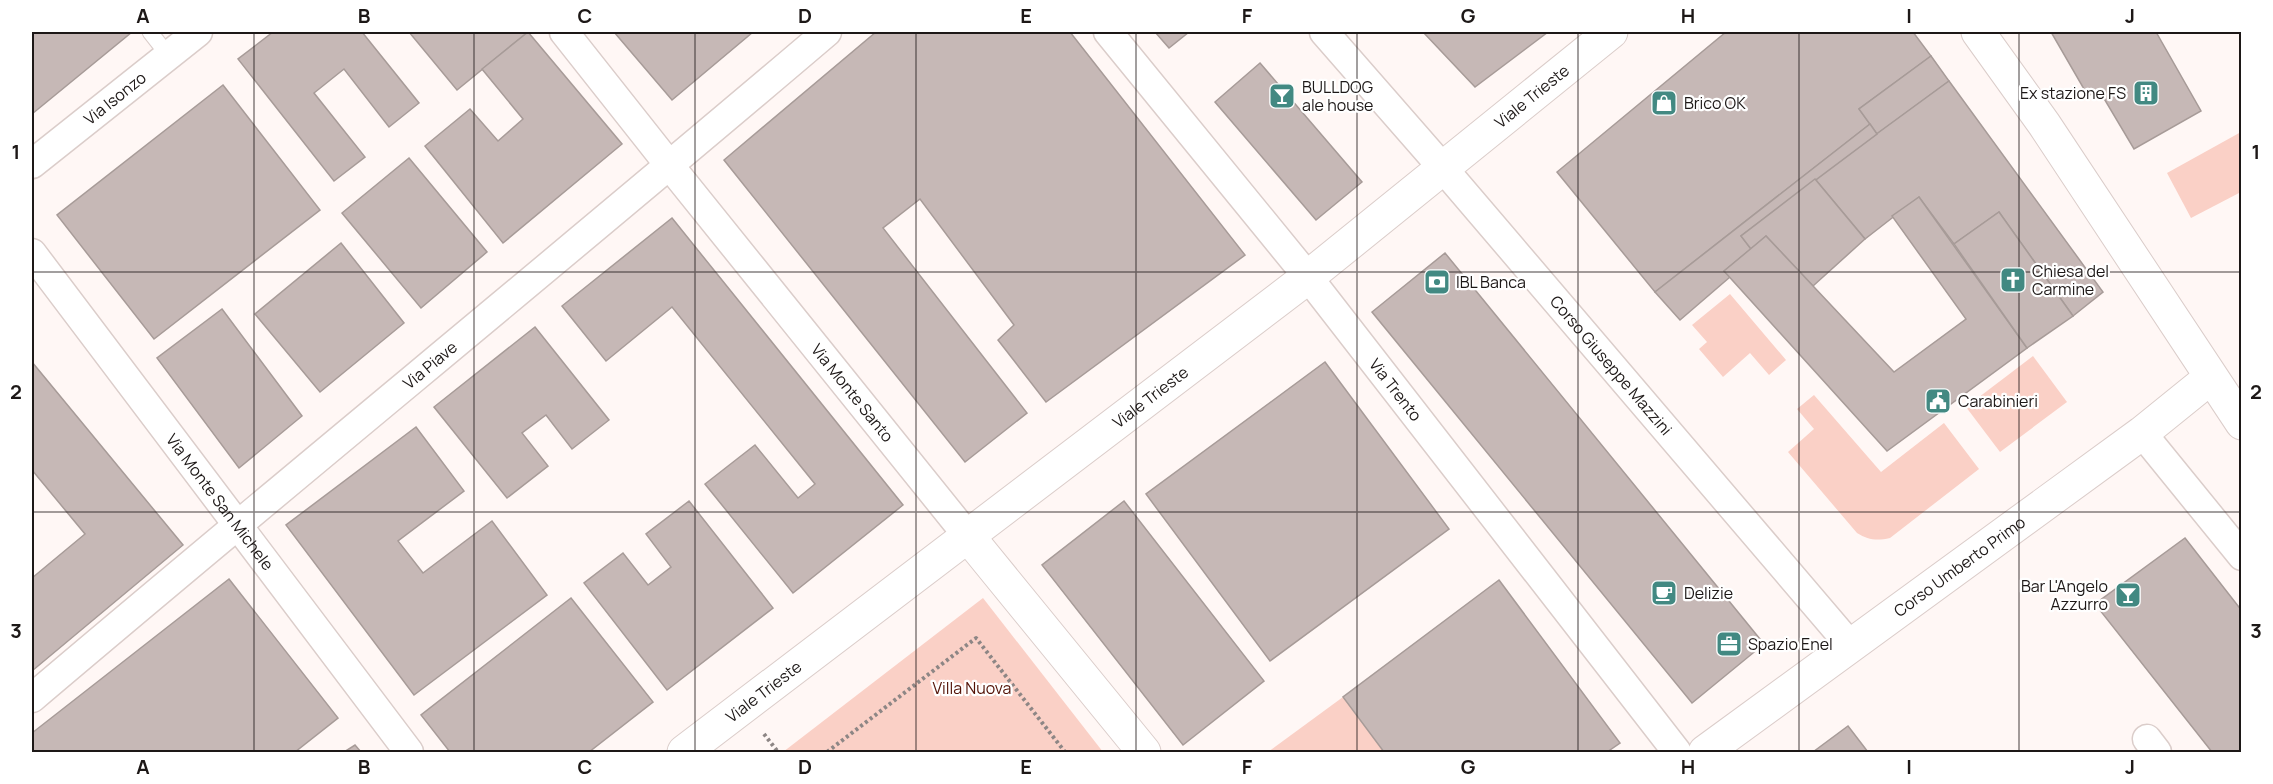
<svg xmlns="http://www.w3.org/2000/svg" width="2273" height="784" font-family="Manrope,sans-serif">
  <style>
    .green { fill: #fad0c6 }
    .building { fill: #c6b8b6; stroke: #a79b98; stroke-width: 1.5 }
    .lines { fill: none; stroke-linecap: round; stroke-linejoin: round }
    .lane-casing { stroke: #dbcdca; stroke-width: 17 }
    .street-casing { stroke: #dbcdca; stroke-width: 31 }
    .secondary-casing { stroke: #dbcdca; stroke-width: 35 }
    .path { stroke: #8d8685; stroke-width: 4; stroke-dasharray: 3 3; stroke-linecap: butt }
    .lane { stroke: #fff; stroke-width: 15 }
    .street { stroke: #fff; stroke-width: 28 }
    .secondary { stroke: #fff; stroke-width: 33 }
    .grid { fill: none; stroke: #1d1817; stroke-width: 1.5; stroke-opacity: 0.55 }
    .labels { text-anchor: middle; dominant-baseline: central; stroke-width: 4.5; stroke-linejoin: round; paint-order: stroke }
    .poi-label { font-size: 16px; fill: #1d1817; stroke: #fff; text-anchor: start }
    .street-label { font-size: 16px; fill: #1d1817; stroke: #fff }
    .park-label { font-size: 16px; fill: #531206; stroke: #fff }
    .neatline { fill: none; stroke: #1d1817; stroke-width: 2 }
    .grid-label { font-size: 20px; text-anchor: middle; font-weight: bold; fill: #1d1817 }
  </style>
  <rect width="100%" height="100%" fill="#fff7f5"/>
  <g class="green">
    <polygon points="2241,132 2241,192 2191,218 2167,173"/>
    <polygon points="1730,294 1786,360 1769,375 1750,353 1723,377 1699,349 1707,342 1692,325"/>
    <polygon points="2033,356 2067,402 2000,452 1966,407"/>
    <path d="M1814,395l67,77 63,-49 35,46 -89,69c-13,3 -22,2 -33,-5l-69,-81 26,-23 -17,-20z"/>
    <polygon points="983,598 1103,752 783,752"/>
    <polygon points="1343,697 1384,752 1268,752"/>
  </g>
  <g class="building">
    <polygon points="32,32 132,32 32,114"/>
    <polygon points="273,32 362,32 419,103 389,127 344,69 314,93 365,157 334,181 238,59"/>
    <polygon points="409,32 528,32 457,90"/>
    <polygon points="528,32 622,144 503,243 425,146 470,109 498,141 523,119 482,69"/>
    <polygon points="614,32 753,32 672,100"/>
    <polygon points="876,32 1070,32 1245,255 1046,402 998,340 1014,325 920,199 883,228 1027,413 965,462 724,160"/>
    <polygon points="1155,32 1189,32 1169,48"/>
    <polygon points="1423,32 1548,32 1475,87"/>
    <polygon points="1726,32 1913,32 1931,56 1859,109 1870,124 1655,292 1557,172"/>
    <polygon points="2051,32 2156,32 2201,111 2134,149 2099,90 2088,96"/>
    <polygon points="1931,56 1949,81 1877,134 1859,109"/>
    <polygon points="1260,63 1362,182 1316,220 1215,102"/>
    <polygon points="1949,81 2103,292 2073,316 1999,212 1954,244 1919,197 1865,239 1815,179"/>
    <polygon points="223,85 320,210 154,339 57,215"/>
    <polygon points="1870,124 1877,134 1741,236 1751,249 1724,271 1730,277 1680,320 1655,292"/>
    <polygon points="409,158 487,252 421,308 342,213"/>
    <polygon points="1815,179 1865,239 1813,286 1766,236 1751,249 1741,236"/>
    <polygon points="1919,197 2027,348 1887,451 1724,271 1766,236 1894,372 1966,319 1892,216"/>
    <polygon points="1999,212 2073,316 2027,348 1954,244"/>
    <polygon points="672,218 903,505 793,593 705,484 755,445 798,498 815,484 672,307 606,361 562,306"/>
    <polygon points="341,243 404,323 320,392 255,314"/>
    <polygon points="1445,253 1764,644 1692,703 1372,312"/>
    <polygon points="222,309 302,416 239,468 157,358"/>
    <polygon points="535,327 609,420 572,449 546,415 522,433 548,466 507,498 434,407"/>
    <polygon points="32,362 183,545 32,671 32,578 85,534 32,470"/>
    <polygon points="1325,362 1449,529 1270,661 1146,494"/>
    <polygon points="416,427 464,491 398,541 423,573 492,521 547,595 414,695 286,525"/>
    <polygon points="689,501 773,608 667,690 584,583 623,553 648,585 671,567 646,534"/>
    <polygon points="1124,501 1264,681 1183,745 1042,565"/>
    <polygon points="2185,538 2242,611 2242,752 2212,752 2095,604"/>
    <polygon points="229,579 338,718 295,752 32,752 32,733"/>
    <polygon points="1499,580 1620,743 1607,752 1384,752 1343,697"/>
    <polygon points="571,598 653,702 589,752 450,752 421,715"/>
    <polygon points="1848,726 1868,752 1813,752"/>
    <polygon points="355,745 361,752 344,752"/>
  </g>
  <g class="lines">
    <g class="lane-casing">
      <polyline id="lane" points="150,32 168,55"/>
    </g>
    <g class="street-casing">
      <g id="street">
        <path id="s1" d="M564,32l106,134 297,369"/>
        <path id="s2" d="M1108,32l200,245 369,475"/>
        <path id="s3" d="M1324,32l118,135 408,478"/>
        <path id="s4" d="M32,164l166,-132"/>
        <path id="s5" d="M32,253l377,499"/>
        <polyline points="2142,433 2242,556"/>
        <path id="s6" d="M32,698c264,-224 532,-442 795,-666"/>
        <polyline points="2147,739 2157,752"/>
      </g>
    </g>
    <g class="secondary-casing">
      <g id="secondary">
        <polyline points="1978,32 2044,124 2242,423"/>
        <polyline points="967,535 1144,752"/>
        <path id="s7" d="M684,752l624,-475 303,-245"/>
        <path id="s8" d="M1705,752l437,-319 68,-55"/>
      </g>
    </g>
    <g class="path">
      <polyline points="764,734 778,752"/>
      <polyline points="827,752 976,638 1065,752"/>
    </g>
    <use href="#lane" class="lane"/>
    <use href="#street" class="street"/>
    <use href="#secondary" class="secondary"/>
  </g>
  <path class="grid" d="M254,32v720M474,32v720M695,32v720M916,32v720M1136,32v720M1357,32v720M1578,32v720M1799,32v720M2019,32v720M32,272h2210M32,512h2210"/>
  <defs>
    <g id="building-square" transform="scale(1.35)"><rect x="-9" y="-9" width="18" height="18" rx="4" fill="#428982" stroke="#fff"/><path d="M-4-6H4V6H1V3H-1V6H-4ZM-2.5-4.3h1.7v1.8h-1.7ZM.8-4.3h1.7v1.8H.8ZM-2.5-1h1.7V.8h-1.7ZM.8-1h1.7V.8H.8Z" fill="#fff"/></g>
    <g id="bar-square" transform="scale(1.35)"><rect x="-9" y="-9" width="18" height="18" rx="4" fill="#428982" stroke="#fff"/><path d="M-6-5H6L.8 .8V4.5H3.5V6h-7V4.5H-.8V.8Z" fill="#fff"/></g>
    <g id="shop-square" transform="scale(1.35)"><rect x="-9" y="-9" width="18" height="18" rx="4" fill="#428982" stroke="#fff"/><path d="M-5-2.5h2.3a2.7 3.5 0 0 1 5.4 0H5L5.5 6h-11ZM-1.5-2.5h3a1.5 2.3 0 0 0-3 0Z" fill="#fff"/></g>
    <g id="church-square" transform="scale(1.35)"><rect x="-9" y="-9" width="18" height="18" rx="4" fill="#428982" stroke="#fff"/><path d="M-1.2-6h2.4v3.5h3.3v2.4h-3.3V6h-2.4V-.1h-3.3v-2.4h3.3Z" fill="#fff"/></g>
    <g id="bank-square" transform="scale(1.35)"><rect x="-9" y="-9" width="18" height="18" rx="4" fill="#428982" stroke="#fff"/><path d="M-6-4H6V4H-6ZM0-2.3a2.3 2.3 0 1 0 0 4.6a2.3 2.3 0 1 0 0-4.6Z" fill="#fff"/></g>
    <g id="civic-square" transform="scale(1.35)"><rect x="-9" y="-9" width="18" height="18" rx="4" fill="#428982" stroke="#fff"/><path d="M-.6-6.5H3V-4.5H.6V-3L4-1V1h2V6H-6V1h2V-1L-.6-3ZM-1.2 2.5V6h2.4V2.5Z" fill="#fff"/></g>
    <g id="cafe-square" transform="scale(1.35)"><rect x="-9" y="-9" width="18" height="18" rx="4" fill="#428982" stroke="#fff"/><path d="M-5.5-4.5H6V0H3Q3 3.5 0 3.5H-2.5Q-5.5 3.5-5.5 0ZM3-3.2v2h1.7v-2ZM-6 4.5H4V6H-6Z" fill="#fff"/></g>
    <g id="office-square" transform="scale(1.35)"><rect x="-9" y="-9" width="18" height="18" rx="4" fill="#428982" stroke="#fff"/><path d="M-6-3h4V-5.5h4V-3h4V5H-6ZM-1-4.5V-3h2v-1.5ZM-6 0V1H6V0Z" fill="#fff"/></g>
  </defs>
  <g fill-rule="evenodd">
    <use href="#building-square" x="2146" y="93"/>
    <use href="#bar-square" x="1282" y="96"/>
    <use href="#shop-square" x="1664" y="103"/>
    <use href="#church-square" x="2013" y="280"/>
    <use href="#bank-square" x="1437" y="282"/>
    <use href="#civic-square" x="1938" y="401"/>
    <use href="#cafe-square" x="1664" y="593"/>
    <use href="#bar-square" x="2128" y="595"/>
    <use href="#office-square" x="1729" y="644"/>
  </g>
  <g class="labels">
    <g class="poi-label">
      <text x="1302" y="87">BULLDOG<tspan x="1302" dy="18">ale house</tspan></text>
      <text x="2126" y="93" text-anchor="end">Ex stazione FS</text>
      <text x="1684" y="103">Brico OK</text>
      <text x="2032" y="271">Chiesa del<tspan x="2032" dy="18">Carmine</tspan></text>
      <text x="1456" y="282">IBL Banca</text>
      <text x="1958" y="401">Carabinieri</text>
      <text x="2108" y="586" text-anchor="end">Bar L'Angelo<tspan x="2108" dy="18">Azzurro</tspan></text>
      <text x="1684" y="593">Delizie</text>
      <text x="1748" y="644">Spazio Enel</text>
    </g>
    <g class="street-label">
      <text stroke="none"><textPath href="#s7" startOffset="1072">Viale Trieste</textPath></text>
      <text stroke="none"><textPath href="#s4" startOffset="106">Via Isonzo</textPath></text>
      <text stroke="none"><textPath href="#s6" startOffset="519">Via Piave</textPath></text>
      <text stroke="none"><textPath href="#s3" startOffset="440">Corso Giuseppe Mazzini</textPath></text>
      <text stroke="none"><textPath href="#s2" startOffset="459">Via Trento</textPath></text>
      <text stroke="none"><textPath href="#s1" startOffset="462">Via Monte Santo</textPath></text>
      <text stroke="none"><textPath href="#s7" startOffset="586">Viale Trieste</textPath></text>
      <text stroke="none"><textPath href="#s5" startOffset="312">Via Monte San Michele</textPath></text>
      <text stroke="none"><textPath href="#s8" startOffset="315">Corso Umberto Primo</textPath></text>
      <text stroke="none"><textPath href="#s7" startOffset="100">Viale Trieste</textPath></text>
    </g>
    <g class="park-label">
      <text x="972" y="688">Villa Nuova</text>
    </g>
  </g>
  <rect width="2273" height="784" fill="none" stroke="#ffffff" stroke-width="66"/>
  <rect x="33" y="33" width="2207" height="718" class="neatline"/>
  <g class="grid-label">
    <text x="143" y="23">A</text>
    <text x="364" y="23">B</text>
    <text x="585" y="23">C</text>
    <text x="805" y="23">D</text>
    <text x="1026" y="23">E</text>
    <text x="1247" y="23">F</text>
    <text x="1468" y="23">G</text>
    <text x="1688" y="23">H</text>
    <text x="1909" y="23">I</text>
    <text x="2130" y="23">J</text>
    <text x="16" y="159">1</text>
    <text x="2256" y="159">1</text>
    <text x="16" y="399">2</text>
    <text x="2256" y="399">2</text>
    <text x="16" y="638">3</text>
    <text x="2256" y="638">3</text>
    <text x="143" y="774">A</text>
    <text x="364" y="774">B</text>
    <text x="585" y="774">C</text>
    <text x="805" y="774">D</text>
    <text x="1026" y="774">E</text>
    <text x="1247" y="774">F</text>
    <text x="1468" y="774">G</text>
    <text x="1688" y="774">H</text>
    <text x="1909" y="774">I</text>
    <text x="2130" y="774">J</text>
  </g>
</svg>
